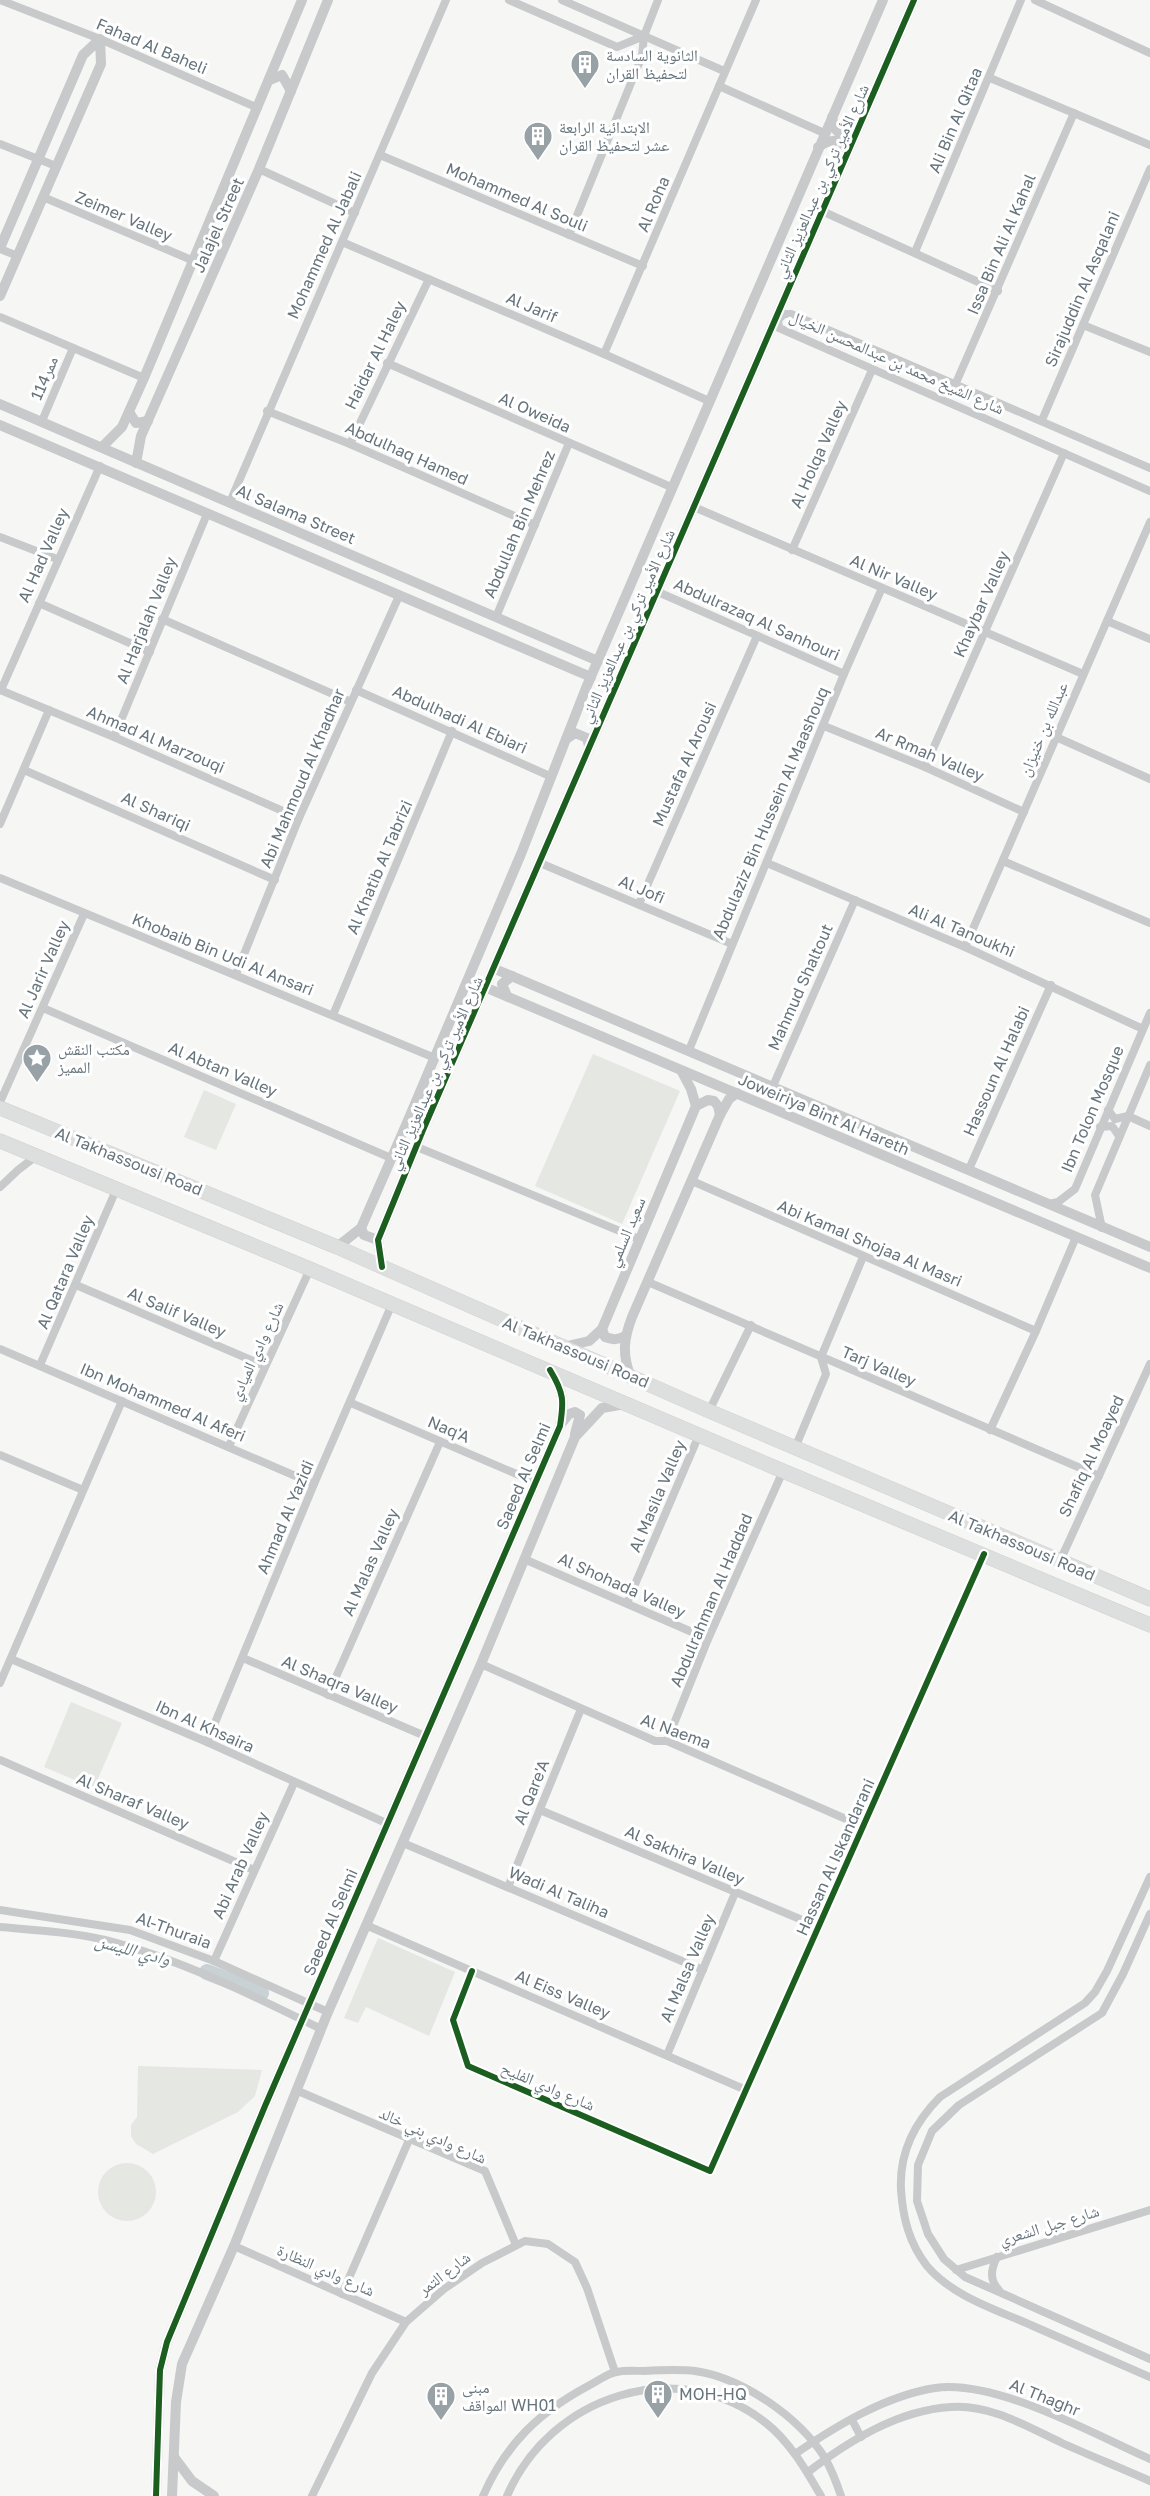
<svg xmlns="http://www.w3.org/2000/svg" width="1150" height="2496" font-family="'Golos Text','Noto Naskh Arabic',sans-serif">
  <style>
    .green { fill: #e5e7e3 }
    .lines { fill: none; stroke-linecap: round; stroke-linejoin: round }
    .river { stroke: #c8d1d3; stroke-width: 16 }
    .primary-casing { stroke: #d1d2d2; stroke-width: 15 }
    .minor { stroke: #c7c9ca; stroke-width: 8 }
    .tertiary { stroke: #c7c9ca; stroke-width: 10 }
    .primary { stroke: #dddede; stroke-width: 14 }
    .cycleway-casing { stroke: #fff; stroke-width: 10 }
    .cycleway { stroke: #1b5e20; stroke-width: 6 }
    .labels { text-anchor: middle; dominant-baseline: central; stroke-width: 6; stroke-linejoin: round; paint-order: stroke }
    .street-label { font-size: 16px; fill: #66747c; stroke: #fff }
    .poi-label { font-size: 16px; fill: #66747c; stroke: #fff; text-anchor: start }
    .water-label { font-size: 18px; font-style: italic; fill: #65797e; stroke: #fff }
  </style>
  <rect width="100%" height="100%" fill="#f6f6f5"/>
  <g class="green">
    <polygon points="593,1054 680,1091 622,1224 535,1186"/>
    <polygon points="204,1090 236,1104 216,1150 184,1137"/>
    <polygon points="71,1702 122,1723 94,1788 44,1767"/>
    <polygon points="378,1938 455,1972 429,2036 366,2007 358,2023 344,2018"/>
    <polygon points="138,2066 262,2070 255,2096 238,2112 153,2154 136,2144 131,2136 131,2125 137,2117"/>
    <circle cx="127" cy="2192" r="29"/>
  </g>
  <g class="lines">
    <polyline class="river" points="207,1972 261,1993"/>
    <g class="primary-casing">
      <g id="primary">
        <polyline points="0,1108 337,1247 709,1411 1150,1599"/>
        <polyline points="0,1141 310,1269 783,1471 1150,1625"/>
      </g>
    </g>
    <g class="minor">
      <polyline points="0,0 100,39 258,108"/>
      <polyline points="509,0 617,47 644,36"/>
      <polyline points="562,0 724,71"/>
      <polyline points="1035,0 1150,53"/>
      <polyline points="990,78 1150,145"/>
      <polyline points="719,86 824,133"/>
      <polyline points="0,144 56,166"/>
      <polyline points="380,155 643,266"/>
      <polyline points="259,169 355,213"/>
      <polyline points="43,197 194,261"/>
      <polyline points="824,212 998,291"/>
      <polyline points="569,235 642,56 644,36 658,0"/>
      <polyline points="342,242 604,354 709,401"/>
      <polyline points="0,249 18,256"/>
      <polyline points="915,252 1021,0"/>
      <polyline points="0,317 144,378"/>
      <polyline points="1083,325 1150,352"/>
      <polyline points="604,354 756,0"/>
      <polyline points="387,363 671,487"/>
      <polyline points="955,385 1074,113"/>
      <polyline points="267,411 350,444 535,525"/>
      <polyline points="1042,420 1150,169"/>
      <polyline points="42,421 73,348"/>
      <polyline points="350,444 429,279"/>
      <polyline points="1150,468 791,314 784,314 778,320 779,328 1150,491"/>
      <polyline points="230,502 446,0"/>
      <polyline points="694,507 1083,674"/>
      <polyline points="0,537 57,559"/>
      <polyline points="792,550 872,370"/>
      <polyline points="658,592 844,674"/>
      <polyline points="39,603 150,652"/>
      <polyline points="496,617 569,443"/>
      <polyline points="162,619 351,702"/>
      <polyline points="1107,621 1150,639"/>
      <polyline points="0,690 114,737 299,818"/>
      <polyline points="1,690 100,466"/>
      <polyline points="356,690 552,777"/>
      <polyline points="824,726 925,767 1024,812"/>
      <polyline points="114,737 207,514"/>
      <polyline points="1056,737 1150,779"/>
      <polyline points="925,767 1064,453"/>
      <polyline points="24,770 275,880"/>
      <polyline points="0,824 49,710"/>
      <polyline points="1003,861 1150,923"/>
      <polyline points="540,863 732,944"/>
      <polyline points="767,863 965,947 1143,1029"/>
      <polyline points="0,878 435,1058"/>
      <polyline points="639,904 757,636"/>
      <polyline points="965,947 1150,522"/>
      <polyline points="236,974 299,818 399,596"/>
      <polyline points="43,1008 391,1158"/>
      <polyline points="333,1015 452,731"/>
      <polyline points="689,1050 844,674 882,588"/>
      <polyline points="773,1086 855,900"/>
      <polyline points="0,1102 84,914"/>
      <polyline points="1108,1110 1115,1119 1128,1116 1150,1126"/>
      <polyline points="1100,1127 1112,1126 1119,1136"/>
      <polyline points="417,1147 639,1239"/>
      <polyline points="969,1169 1051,985"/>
      <polyline points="692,1181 1036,1331"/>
      <polyline points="0,1187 18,1170 35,1157"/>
      <polyline points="1049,1204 1058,1202 1075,1189 1150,1013"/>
      <polyline points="1102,1228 1095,1195 1150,1065"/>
      <polyline points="648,1282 1099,1476"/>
      <polyline points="76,1285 265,1366"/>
      <polyline points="0,1349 314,1484"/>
      <polyline points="40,1365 116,1190"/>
      <polyline points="351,1403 535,1482"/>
      <polyline points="709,1411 751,1325"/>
      <polyline points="990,1430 1036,1331 1076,1237"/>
      <polyline points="229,1446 310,1269"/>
      <polyline points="795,1448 826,1374 821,1357 863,1257"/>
      <polyline points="0,1455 83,1490"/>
      <polyline points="524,1559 708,1639"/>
      <polyline points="1060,1561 1150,1364"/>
      <polyline points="627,1603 699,1435"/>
      <polyline points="243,1658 425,1736"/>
      <polyline points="11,1659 207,1742 386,1823"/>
      <polyline points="481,1664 655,1741 667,1741 862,1826"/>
      <polyline points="0,1683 122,1401"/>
      <polyline points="328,1695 440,1442"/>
      <polyline points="667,1741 708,1639 783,1471"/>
      <polyline points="207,1742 314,1484 392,1304"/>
      <polyline points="0,1760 254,1870"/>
      <polyline points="540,1810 819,1927"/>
      <polyline points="403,1843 703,1970"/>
      <path d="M1150,1877l-43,94 -12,21 -10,11 -145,94c-26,26 -41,56 -39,93 2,28 8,53 26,76 26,31 71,44 106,60 39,17 78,34 117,51"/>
      <polyline points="508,1887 581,1709"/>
      <polyline points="0,1910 130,1930 214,1961 328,2012"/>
      <polyline points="1150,1914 1123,1974 1102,2013 959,2105 932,2131 918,2165 917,2201 928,2234 944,2259 965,2277 1150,2359"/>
      <polyline points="368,1926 746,2090"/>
      <path d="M0,1927c34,3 71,5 105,13 75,19 147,55 216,89"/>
      <polyline points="214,1961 294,1783"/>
      <polyline points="472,1971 453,2020 468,2066 710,2171 984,1554"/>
      <polyline points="667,2055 735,1893"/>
      <polyline points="298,2091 485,2171 516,2245"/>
      <polyline points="234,2246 406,2322"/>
      <path d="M997,2257c-6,12 -8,23 2,33"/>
      <polyline points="956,2270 1150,2210"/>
      <polyline points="342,2294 409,2140"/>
      <polyline points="852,2420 861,2437"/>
      <path d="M795,2454c41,-28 90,-58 140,-66 61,-9 158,46 215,71"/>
      <path d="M808,2472c41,-31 90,-62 143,-65 39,-3 77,20 111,36 29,13 59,25 88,38"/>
      <polyline points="312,2496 372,2373 406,2322 444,2289 482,2263 525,2241 548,2244 575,2262 587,2288 615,2372"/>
      <path d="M483,2496c23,-52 55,-83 105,-110 9,-4 19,-13 29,-14 9,-2 18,-1 27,-1 17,-1 34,-2 51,0 48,7 104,46 130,87 6,11 12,26 16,38"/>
      <path d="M507,2496c43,-100 170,-143 259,-73 24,19 40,47 55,73"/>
    </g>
    <g class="tertiary">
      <polyline points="270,80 282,75 291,91"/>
      <polyline points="832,117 834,128 843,136 850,134 858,126"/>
      <polyline points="818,147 827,142 839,140 844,145 846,157"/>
      <polyline points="0,248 83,55 100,39 101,64 0,296"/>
      <polyline points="0,404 598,661"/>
      <polyline points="129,412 136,423 148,421"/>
      <polyline points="0,425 591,677"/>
      <polyline points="102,447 122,427 144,378 302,0"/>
      <polyline points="136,463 141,436 259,169 328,0"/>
      <polyline points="566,739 575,733 587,738 589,746"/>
      <polyline points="495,969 1150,1247"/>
      <polyline points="487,988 1150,1268"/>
      <polyline points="507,996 502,984 512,976"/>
      <polyline points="696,1106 708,1100 714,1101 718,1106 720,1115"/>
      <polyline points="361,1228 364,1235 378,1240"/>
      <polyline points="337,1247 361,1228 406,1125 521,854 586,688 883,0"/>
      <polyline points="382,1267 378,1240 423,1130 914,0"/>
      <path d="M602,1329l3,8c8,3 13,3 20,-1"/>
      <polyline points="563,1347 589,1341 602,1329 696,1106 691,1089 682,1072"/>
      <path d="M630,1375c-8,-22 -6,-37 2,-58l88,-202 9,-16 8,-6"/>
      <polyline points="561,1424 569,1414 575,1412 580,1415 575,1434"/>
      <polyline points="174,2457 192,2481 214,2496"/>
      <path d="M156,2496l4,-126 7,-28 98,-236 295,-680c4,-25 4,-33 -9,-55"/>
      <polyline points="172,2496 176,2402 182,2364 234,2246 328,2012 481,1664 575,1437 602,1408 625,1404"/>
    </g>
    <use href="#primary" class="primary"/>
    <g class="cycleway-casing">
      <g id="cycleway">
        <polyline points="382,1267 378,1240 423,1130 914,0"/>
        <polyline points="472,1971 453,2020 468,2066 710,2171 984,1554"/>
        <path d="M156,2496l4,-126 7,-28 98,-236 295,-680c4,-25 4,-33 -10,-56"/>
      </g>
    </g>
    <use href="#cycleway" class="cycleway"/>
  </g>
  <defs>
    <g id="building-pin" transform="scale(1.5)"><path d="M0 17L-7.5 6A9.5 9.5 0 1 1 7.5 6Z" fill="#98a2a6" stroke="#fff"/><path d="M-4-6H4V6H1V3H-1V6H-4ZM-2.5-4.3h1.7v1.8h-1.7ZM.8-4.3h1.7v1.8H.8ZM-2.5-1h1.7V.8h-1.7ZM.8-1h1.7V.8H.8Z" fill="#fff"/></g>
    <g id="sight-pin" transform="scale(1.5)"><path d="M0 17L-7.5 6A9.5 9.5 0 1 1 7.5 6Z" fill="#98a2a6" stroke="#fff"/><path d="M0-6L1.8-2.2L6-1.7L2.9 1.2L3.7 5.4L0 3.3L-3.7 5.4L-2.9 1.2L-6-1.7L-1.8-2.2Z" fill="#fff"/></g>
  </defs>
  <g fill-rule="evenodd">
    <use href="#building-pin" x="585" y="64"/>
    <use href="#building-pin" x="538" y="136"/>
    <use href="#sight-pin" x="37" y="1058"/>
    <use href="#building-pin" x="658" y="2394"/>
    <use href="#building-pin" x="441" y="2396"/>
  </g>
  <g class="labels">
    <g class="street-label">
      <text transform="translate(152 46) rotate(23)">Fahad Al Baheli</text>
      <text transform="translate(955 120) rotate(-67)">Ali Bin Al Qitaa</text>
      <text transform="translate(821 181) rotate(-66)">شارع الأمير تركي بن عبدالعزيز الثاني</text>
      <text transform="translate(517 197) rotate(23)">Mohammed Al Souli</text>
      <text transform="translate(653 204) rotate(-67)">Al Roha</text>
      <text transform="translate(124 216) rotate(23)">Zeimer Valley</text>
      <text transform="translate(218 225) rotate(-66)">Jalajel Street</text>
      <text transform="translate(1001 244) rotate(-67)">Issa Bin Ali Al Kahal</text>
      <text transform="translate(324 245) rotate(-66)">Mohammed Al Jabali</text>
      <text transform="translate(1082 289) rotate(-67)">Sirajuddin Al Asqalani</text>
      <text transform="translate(532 307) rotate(23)">Al Jarif</text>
      <text transform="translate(375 355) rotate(-64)">Haidar Al Haley</text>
      <text transform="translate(897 362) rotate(24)">شارع الشيخ محمد بن عبدالمحسن الخيال</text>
      <text transform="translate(44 378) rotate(-67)">ممر114</text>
      <text transform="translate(535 412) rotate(24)">Al Oweida</text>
      <text transform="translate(407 453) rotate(24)">Abdulhaq Hamed</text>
      <text transform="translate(818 454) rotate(-66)">Al Holqa Valley</text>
      <text transform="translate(296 514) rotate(23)">Al Salama Street</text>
      <text transform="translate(519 524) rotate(-67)">Abdullah Bin Mehrez</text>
      <text transform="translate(43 555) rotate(-66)">Al Had Valley</text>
      <text transform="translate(894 577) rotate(23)">Al Nir Valley</text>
      <text transform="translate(981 604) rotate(-66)">Khaybar Valley</text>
      <text transform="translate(757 619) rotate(24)">Abdulrazaq Al Sanhouri</text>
      <text transform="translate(146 620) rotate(-68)">Al Harjalah Valley</text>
      <text transform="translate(627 626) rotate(-66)">شارع الأمير تركي بن عبدالعزيز الثاني</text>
      <text transform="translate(460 719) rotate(24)">Abdulhadi Al Ebiari</text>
      <text transform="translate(1043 729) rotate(-67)">عبدالله بن خنيزان</text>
      <text transform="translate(156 739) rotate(23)">Ahmad Al Marzouqi</text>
      <text transform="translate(930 754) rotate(23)">Ar Rmah Valley</text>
      <text transform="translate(684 764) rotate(-66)">Mustafa Al Arousi</text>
      <text transform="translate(302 778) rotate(-67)">Abi Mahmoud Al Khadhar</text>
      <text transform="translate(156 811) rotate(24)">Al Shariqi</text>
      <text transform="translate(770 813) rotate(-67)">Abdulaziz Bin Hussein Al Maashouq</text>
      <text transform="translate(379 867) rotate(-67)">Al Khatib Al Tabrizi</text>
      <text transform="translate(642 889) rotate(23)">Al Jofi</text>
      <text transform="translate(962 930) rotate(23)">Ali Al Tanoukhi</text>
      <text transform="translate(223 954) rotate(22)">Khobaib Bin Udi Al Ansari</text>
      <text transform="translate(43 969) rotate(-66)">Al Jarir Valley</text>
      <text transform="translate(800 987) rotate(-66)">Mahmud Shaltout</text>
      <text transform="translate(223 1069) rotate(23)">Al Abtan Valley</text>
      <text transform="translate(996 1071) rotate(-66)">Hassoun Al Halabi</text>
      <text transform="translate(435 1073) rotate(-66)">شارع الأمير تركي بن عبدالعزيز الثاني</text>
      <text transform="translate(1092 1109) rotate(-67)">Ibn Tolon Mosque</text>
      <text transform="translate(824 1114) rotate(23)">Joweiriya Bint Al Hareth</text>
      <text transform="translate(129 1161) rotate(22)">Al Takhassousi Road</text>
      <text transform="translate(626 1232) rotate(-67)">سعيد السلمي</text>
      <text transform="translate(870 1243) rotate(23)">Abi Kamal Shojaa Al Masri</text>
      <text transform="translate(65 1272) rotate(-67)">Al Qatara Valley</text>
      <text transform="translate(177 1312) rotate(23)">Al Salif Valley</text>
      <text transform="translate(256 1351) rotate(-65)">شارع وادي الميادي</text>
      <text transform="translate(576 1352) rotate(23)">Al Takhassousi Road</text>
      <text transform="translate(879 1366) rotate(23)">Tarj Valley</text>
      <text transform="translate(163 1402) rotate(23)">Ibn Mohammed Al Aferi</text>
      <text transform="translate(449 1429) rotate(23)">Naq'A</text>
      <text transform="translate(1091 1456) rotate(-65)">Shafiq Al Moayed</text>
      <text transform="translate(523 1476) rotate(-67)">Saeed Al Selmi</text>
      <text transform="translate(657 1496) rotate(-67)">Al Masila Valley</text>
      <text transform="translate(285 1517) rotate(-67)">Ahmad Al Yazidi</text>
      <text transform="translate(1022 1545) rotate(23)">Al Takhassousi Road</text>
      <text transform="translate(370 1562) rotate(-66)">Al Malas Valley</text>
      <text transform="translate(622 1585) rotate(24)">Al Shohada Valley</text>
      <text transform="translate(711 1600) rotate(-67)">Abdulrahman Al Haddad</text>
      <text transform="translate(340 1684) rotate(23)">Al Shaqra Valley</text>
      <text transform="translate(205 1726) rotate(24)">Ibn Al Khsaira</text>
      <text transform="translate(676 1731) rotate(20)">Al Naema</text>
      <text transform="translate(531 1792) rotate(-68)">Al Qare'A</text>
      <text transform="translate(133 1801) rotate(23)">Al Sharaf Valley</text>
      <text transform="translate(685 1855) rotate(23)">Al Sakhira Valley</text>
      <text transform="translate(835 1857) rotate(-66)">Hassan Al Iskandarani</text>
      <text transform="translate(240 1865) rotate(-66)">Abi Arab Valley</text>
      <text transform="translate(559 1892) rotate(23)">Wadi Al Taliha</text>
      <text transform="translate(330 1922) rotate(-67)">Saeed Al Selmi</text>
      <text transform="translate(174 1930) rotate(20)">Al-Thuraia</text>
      <text transform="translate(687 1968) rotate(-67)">Al Malsa Valley</text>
      <text transform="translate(563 1994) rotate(23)">Al Eiss Valley</text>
      <text transform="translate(548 2086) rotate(23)">شارع وادي الفليح</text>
      <text transform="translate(433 2135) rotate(24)">شارع وادي بني خالد</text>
      <text transform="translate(1049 2225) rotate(-17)">شارع جبل الشعري</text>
      <text transform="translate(326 2270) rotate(24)">شارع وادي النظارة</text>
      <text transform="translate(444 2273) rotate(-37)">شارع التمر</text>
      <text transform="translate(1045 2397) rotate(22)">Al Thaghr</text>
    </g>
    <g class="poi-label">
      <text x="606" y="55">الثانوية السادسة<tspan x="606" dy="18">لتحفيظ القران</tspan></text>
      <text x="559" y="127">الابتدائية الرابعة<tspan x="559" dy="18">عشر لتحفيظ القران</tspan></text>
      <text x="58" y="1049">مكتب النقش<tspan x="58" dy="18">المميز</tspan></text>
      <text x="462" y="2387">مبنى<tspan x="462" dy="18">المواقف WH01</tspan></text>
      <text x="679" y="2394">MOH-HQ</text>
    </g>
    <g class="water-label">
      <text transform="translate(133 1949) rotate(15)">وادي الليسن</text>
    </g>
  </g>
</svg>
